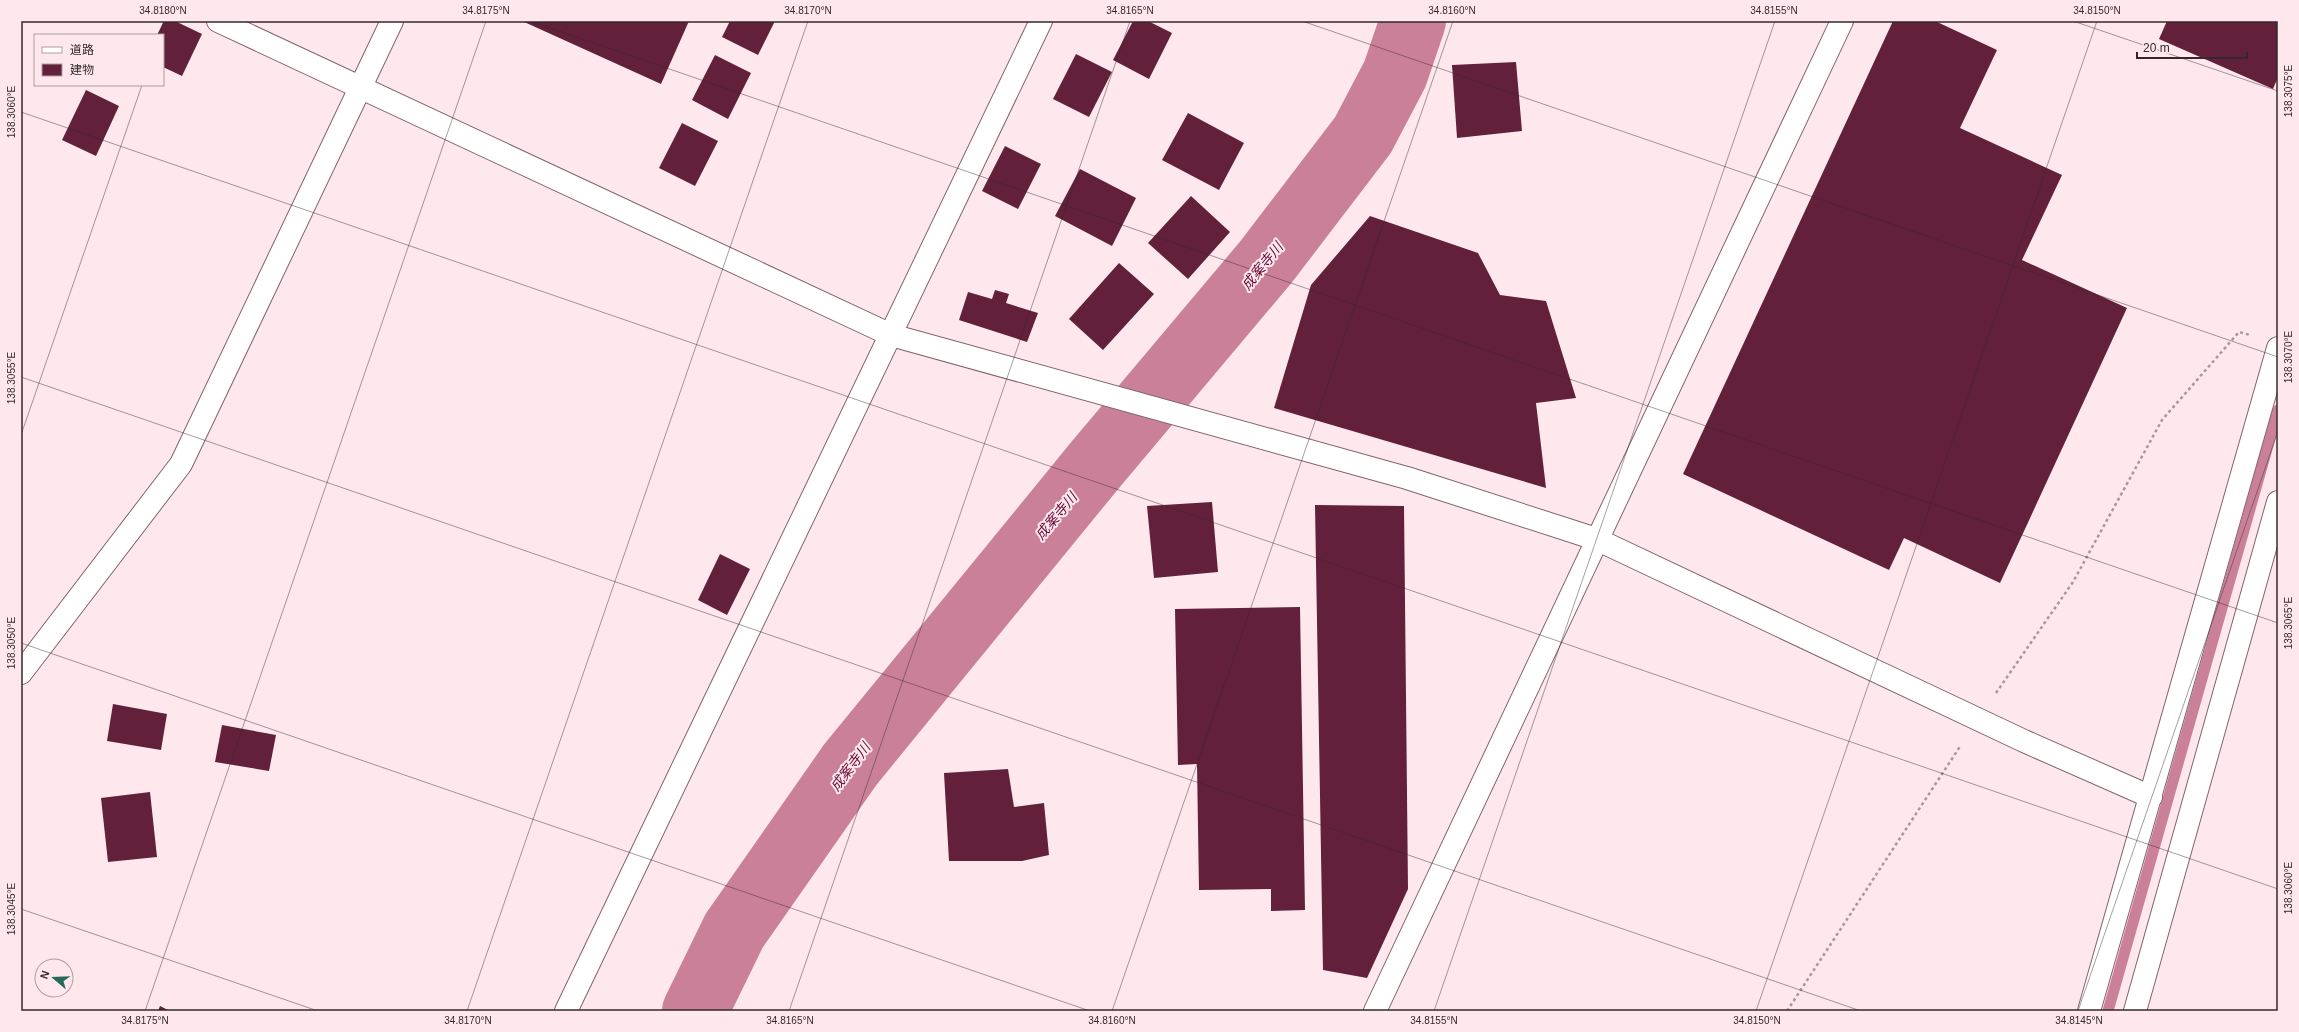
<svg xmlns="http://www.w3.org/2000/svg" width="2299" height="1032" font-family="Arial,'Noto Sans JP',sans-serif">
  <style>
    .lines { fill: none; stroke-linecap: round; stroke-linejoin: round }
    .stream { stroke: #cb8099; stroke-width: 11 }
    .river { stroke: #cb8099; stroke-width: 66 }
    .building { fill: #62203a }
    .minor-casing { stroke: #82636c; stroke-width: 24 }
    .path { stroke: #a9979c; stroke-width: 2.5; stroke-dasharray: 3 3; stroke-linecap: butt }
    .minor { stroke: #fff; stroke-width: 22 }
    .ticks { fill: none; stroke: #35282c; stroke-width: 1; stroke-opacity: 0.45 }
    .labels { text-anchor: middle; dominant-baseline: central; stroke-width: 4; stroke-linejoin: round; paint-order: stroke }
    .water-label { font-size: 14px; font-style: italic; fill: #670936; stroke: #fee8ee }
    .neatline { fill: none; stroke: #35282c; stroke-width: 1.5 }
    .ticks-label { font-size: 10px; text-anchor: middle; fill: #35282c }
  </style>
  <rect width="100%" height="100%" fill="#fee8ee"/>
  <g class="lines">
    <polyline class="stream" points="2108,1011 2278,410"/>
    <polyline class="river" points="695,1011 734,931 850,765 1096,464 1266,262 1363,135 1395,74 1413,21"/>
  </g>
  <g class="building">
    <polygon points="164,21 175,21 202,34 182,76 163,67 163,35 157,35"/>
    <polygon points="522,21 689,21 661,84"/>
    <polygon points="730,21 775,21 758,55 722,37"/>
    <polygon points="1133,21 1148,21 1172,33 1149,79 1113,60"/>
    <polygon points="1893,21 1935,21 1997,50 1960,128 2062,175 2022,260 2127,308 2000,583 1904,538 1889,570 1683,474"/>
    <polygon points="2167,21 2278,21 2278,77 2273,89 2159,39"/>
    <polygon points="1076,54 1112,72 1089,117 1053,99"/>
    <polygon points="715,55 751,73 728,119 692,100"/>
    <polygon points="1516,62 1522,131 1457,138 1452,65"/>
    <polygon points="86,90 119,106 96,156 62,140"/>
    <polygon points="1188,113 1244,143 1219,190 1162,160"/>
    <polygon points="682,123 718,141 695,186 659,168"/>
    <polygon points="1005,146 1041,164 1018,209 982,191"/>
    <polygon points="1080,169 1136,198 1112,246 1055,216"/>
    <polygon points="1191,196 1230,232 1188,279 1148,243"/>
    <polygon points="1370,216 1478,253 1500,295 1546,301 1576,398 1536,403 1546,488 1274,408 1311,285"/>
    <polygon points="1119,263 1154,294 1103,350 1069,319"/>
    <polygon points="995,290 1009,294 1006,303 1038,313 1027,342 959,320 968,292 992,299"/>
    <polygon points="1212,502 1218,572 1154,578 1147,506"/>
    <polygon points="1315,505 1404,506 1408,889 1367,978 1323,970"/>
    <polygon points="720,554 750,569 727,615 698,600"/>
    <polygon points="1300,607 1305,910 1271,911 1271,889 1199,890 1197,764 1178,765 1175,609"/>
    <polygon points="113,704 167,714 161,750 107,741"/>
    <polygon points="222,725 276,735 269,771 215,762"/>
    <polygon points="1008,769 1014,807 1044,803 1049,855 1022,861 949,861 944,773"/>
    <polygon points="150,792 157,857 108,862 101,798"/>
    <polygon points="160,1006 170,1011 158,1011"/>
  </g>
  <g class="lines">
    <g class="minor-casing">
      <g id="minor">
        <polyline points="218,21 891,335 1407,478 1596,539 2024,741 2151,797"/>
        <polyline points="21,673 181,464 392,21"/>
        <polyline points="566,1011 1041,21"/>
        <polyline points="1375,1011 1842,21"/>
        <polyline points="2089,1011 2278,348"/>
        <polyline points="2135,1011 2278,502"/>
      </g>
    </g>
    <g class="path">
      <polyline points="1996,693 2073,582 2162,420 2239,332 2250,335"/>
      <polyline points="1787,1011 1961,745"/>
    </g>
    <use href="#minor" class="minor"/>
  </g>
  <path class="ticks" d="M530,21l1748,602M1302,21l976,336M2073,21l205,70M159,35l5,-14M21,112l2257,777M21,377l1840,634M21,435l121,-350M21,643l1069,368M21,909l297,102M145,1011l341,-990M467,1011l341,-990M789,1011l341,-990M1112,1011l341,-990M1434,1011l341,-990M1756,1011l341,-990M2078,1011l200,-580"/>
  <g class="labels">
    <g class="water-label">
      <text transform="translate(1262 266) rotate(-51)">成案寺川</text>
      <text transform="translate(1056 516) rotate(-50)">成案寺川</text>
      <text transform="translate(850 767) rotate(-53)">成案寺川</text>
    </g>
  </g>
  <rect width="2299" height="1032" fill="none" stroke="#fee8ee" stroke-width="44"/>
  <rect x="34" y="34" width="130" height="52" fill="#fee8ee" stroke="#ae9ba0"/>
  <rect x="42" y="47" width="20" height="6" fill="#ffffff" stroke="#ae9ba0"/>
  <text x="70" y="54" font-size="12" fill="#35282c">道路</text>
  <rect x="42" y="64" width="20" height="12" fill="#62203a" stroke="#ae9ba0"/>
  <text x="70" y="74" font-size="12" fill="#35282c">建物</text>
  <g transform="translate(54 978) rotate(289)"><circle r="19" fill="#fee8ee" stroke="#ae9ba0"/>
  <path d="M0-3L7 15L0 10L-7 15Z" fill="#246a5d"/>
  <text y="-6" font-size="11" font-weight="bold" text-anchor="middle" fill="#35282c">N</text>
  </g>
  <path d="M2137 52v6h110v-6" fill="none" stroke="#35282c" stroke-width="2"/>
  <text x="2143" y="52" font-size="12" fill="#35282c" stroke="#fee8ee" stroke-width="3" paint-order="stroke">20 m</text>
  <rect x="22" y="22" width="2255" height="988" class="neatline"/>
  <g class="ticks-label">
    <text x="163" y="14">34.8180°N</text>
    <text x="486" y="14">34.8175°N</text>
    <text x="808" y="14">34.8170°N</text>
    <text x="1130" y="14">34.8165°N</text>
    <text x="1452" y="14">34.8160°N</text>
    <text x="1774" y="14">34.8155°N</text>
    <text x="2097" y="14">34.8150°N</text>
    <text transform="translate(2288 91) rotate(-90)" y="4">138.3075°E</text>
    <text transform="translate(11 112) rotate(-90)" y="4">138.3060°E</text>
    <text transform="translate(2288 357) rotate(-90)" y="4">138.3070°E</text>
    <text transform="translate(11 378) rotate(-90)" y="4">138.3055°E</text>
    <text transform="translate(2288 623) rotate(-90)" y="4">138.3065°E</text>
    <text transform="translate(11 643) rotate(-90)" y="4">138.3050°E</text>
    <text transform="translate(2288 888) rotate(-90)" y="4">138.3060°E</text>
    <text transform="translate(11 909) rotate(-90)" y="4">138.3045°E</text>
    <text x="145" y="1024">34.8175°N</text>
    <text x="468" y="1024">34.8170°N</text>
    <text x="790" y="1024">34.8165°N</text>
    <text x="1112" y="1024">34.8160°N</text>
    <text x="1434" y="1024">34.8155°N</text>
    <text x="1757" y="1024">34.8150°N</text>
    <text x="2079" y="1024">34.8145°N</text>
  </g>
</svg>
